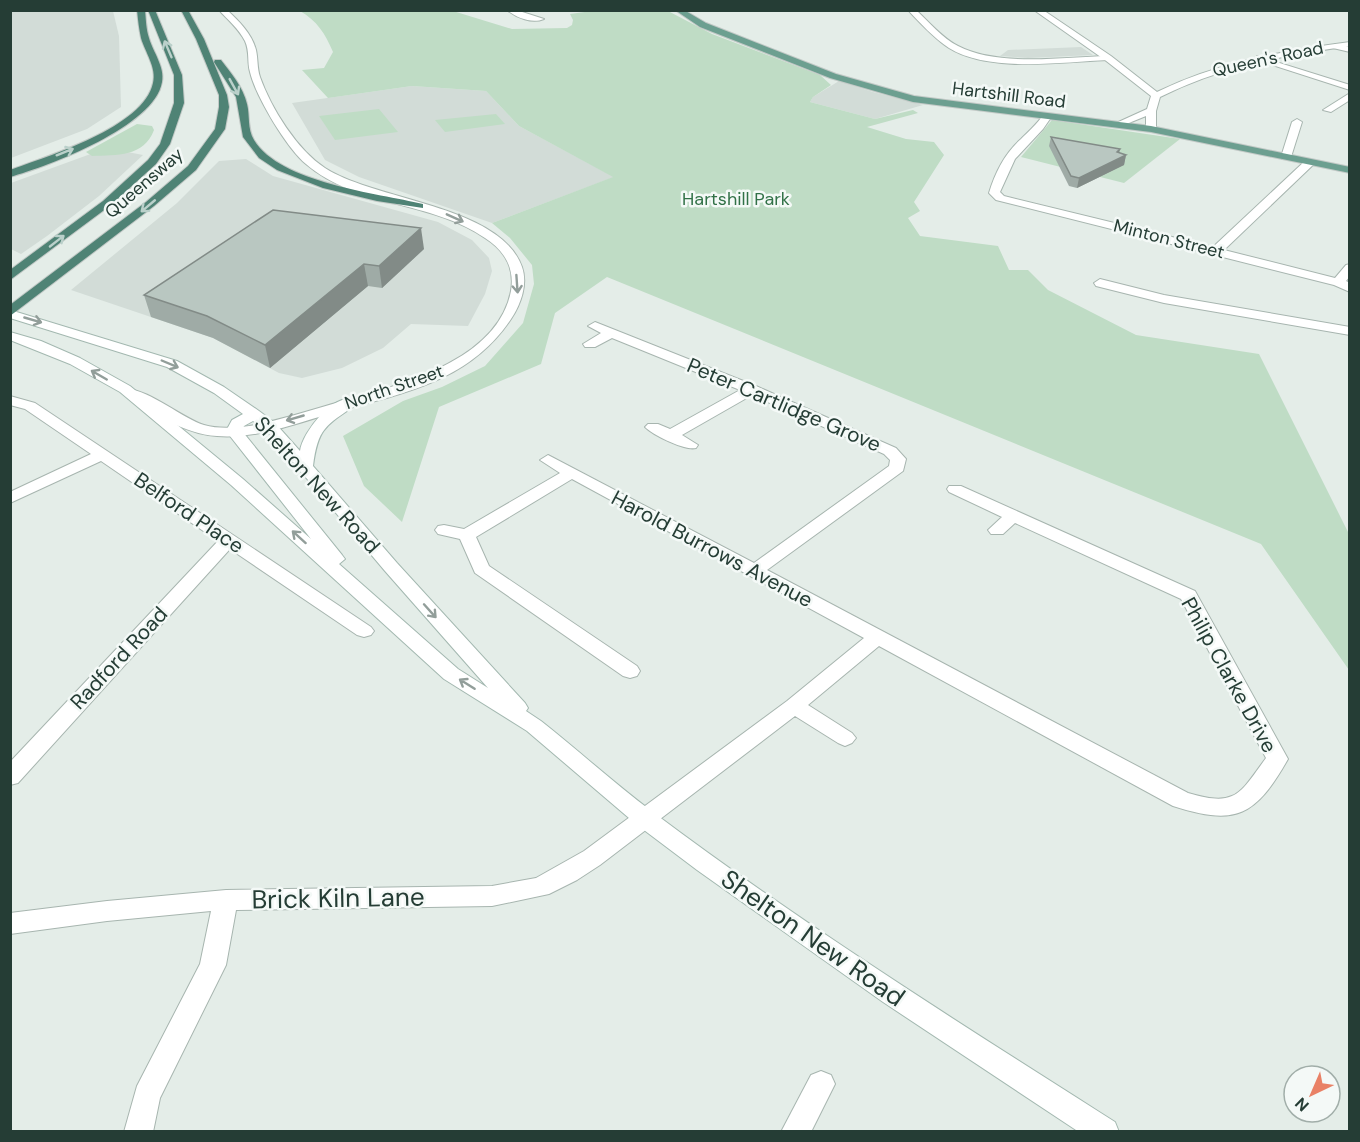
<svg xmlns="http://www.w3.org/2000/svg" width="1360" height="1142" font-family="'DM Sans',sans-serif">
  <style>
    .built { fill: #d2dcd7 }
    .green { fill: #bfdcc5 }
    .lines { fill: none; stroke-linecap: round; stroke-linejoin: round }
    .minor-casing { stroke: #a7b5af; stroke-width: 2 }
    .tertiary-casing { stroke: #a7b5af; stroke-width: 2 }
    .secondary-casing { stroke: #a3b8b0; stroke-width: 2 }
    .primary-casing { stroke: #c2c9c6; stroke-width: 2 }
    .trunk-casing { stroke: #c2c9c6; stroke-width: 2 }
    .minor { fill: #fff; fill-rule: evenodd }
    .tertiary { fill: #fff; fill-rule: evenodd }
    .secondary { fill: #fff; fill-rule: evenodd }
    .primary { fill: #6c9f90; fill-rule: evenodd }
    .trunk { fill: #4f8375; fill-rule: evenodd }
    .wall { fill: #9faba6 }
    .shaded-wall { fill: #828b87 }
    .building { fill: #b9c7c1; stroke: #828b87; stroke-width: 1.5 }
    .oneway { stroke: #bad0ca }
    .oneway2 { stroke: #929e9a }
    .labels { text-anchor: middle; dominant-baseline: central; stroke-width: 5; stroke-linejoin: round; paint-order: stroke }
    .far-street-label { font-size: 18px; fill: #253d35; stroke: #f4f9f7 }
    .far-park-label { font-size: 18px; fill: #317147; stroke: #f4f9f7 }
    .street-label { font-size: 21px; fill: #253d35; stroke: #f4f9f7 }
    .near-street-label { font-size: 26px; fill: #253d35; stroke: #f4f9f7 }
  </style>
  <rect width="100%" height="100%" fill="#e4ede8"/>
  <g class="built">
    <polygon points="11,10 113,11 119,36 121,107 87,129 11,158"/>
    <polygon points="1081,47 1093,55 1028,58 1000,56 1008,50"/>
    <polygon points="839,81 873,92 923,105 875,119 810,102 813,97"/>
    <polygon points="412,86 486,91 519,126 614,177 492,223 359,177 325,160 292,103"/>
    <polygon points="107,148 143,155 99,196 47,236 21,254 11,249 11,183"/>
    <polygon points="246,159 273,176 438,222 472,240 489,258 492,271 485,294 468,326 411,324 383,348 342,368 302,378 279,373 213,338 71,290 177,203 219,161"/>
  </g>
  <g class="green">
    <path d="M599,10l69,1 44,23 108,41 11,10 -18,12 -3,5 65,17 38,-9 5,3 -51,14 39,12 28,3 10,13 -30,47 6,9 -12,7 12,18 78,10 11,24h19l20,20 88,45 123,19 90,180v136l-88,-126 -654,-267 -52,36 -14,51 -102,43 -37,115 -38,-36 -21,-50 60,-35 39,-14 43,-21 38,-43 11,-39 -2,-19 -22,-27 -18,-15 121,-46 -94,-51 -33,-35 -74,-5 -84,12 -26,-28 22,-2 9,-16c-8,-19 -16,-31 -33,-41h153l59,18 55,-1 5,-3 1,-5 -3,-6z"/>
    <polygon points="379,109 398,132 335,140 319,116"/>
    <polygon points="496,114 505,124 445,132 435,120"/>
    <polygon points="1052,120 1180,139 1124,183 1021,157"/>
    <path d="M137,124l15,2 2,4c-10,27 -37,25 -62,26l-6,-4z"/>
  </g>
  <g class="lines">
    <g class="minor-casing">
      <g id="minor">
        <path d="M507,10h9l28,9c-12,5 -27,-1 -37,-9z"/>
        <path d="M908,10h8c13,12 26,28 42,36 40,21 106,11 150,10l4,2 -4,2c-46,2 -119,13 -159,-12 -15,-10 -29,-25 -41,-38z"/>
        <polygon points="1336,44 1350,47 1350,52 1333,48 1332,46"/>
        <polygon points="1257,56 1350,85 1350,90 1257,60"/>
        <polygon points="1350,93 1350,100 1331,112 1323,110"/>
        <path d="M1044,114l8,2 -9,13 -28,30 -15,33 4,4 209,51 93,-87h8v4l-90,86 111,28 11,-13 4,-1v12l-4,5 4,2v9l-16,-7 -338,-85 -7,-7c6,-20 16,-40 32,-54 8,-8 16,-15 23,-25z"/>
        <polygon points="1297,119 1302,122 1291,157 1282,159 1281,157 1292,122"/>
        <polygon points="1100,279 1164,295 1350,327 1350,335 1164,303 1096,286 1094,283"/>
        <path d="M595,322l161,64 140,62 10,11 -3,12 -136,99 421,223c48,14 51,2 78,-35l-85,-159 -166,-76 -12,11h-12l-3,-4 14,-13 -53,-25 -2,-3 2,-3h12l234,105 93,168c-33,58 -52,67 -115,47l-294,-160 -71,59 44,28 4,5 -4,5 -7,3 -7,-3 -43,-27 -195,149 -23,15 -28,14 -57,12 -256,4 -10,55 -66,133 -7,34h-29l13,-46 63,-122 11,-53 -104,10 -97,13v-21l97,-12 119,-11 266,-4 44,-8 48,-27 203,-150 77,-63 -292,-159 -96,58 13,29 148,100 3,5 -3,5 -7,2 -7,-2 -148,-103 -15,-34 -22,-5 -3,-4 3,-4 6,-1 20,4 96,-56 -20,-13 8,-5 206,108 135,-97 1,-6 -6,-6 -132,-59 -70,40 16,10 -2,3c-11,3 -43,-13 -51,-21l3,-3h10l12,5 70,-39 -128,-52 -17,9h-10l-2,-3 18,-11 -13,-7z"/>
        <polygon points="10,396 35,403 371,627 374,631 371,635 364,637 357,635 230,549 18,783 10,785 10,762 218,541 101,461 10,503 10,492 91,454 25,409 10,405"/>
        <polygon points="821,1071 831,1075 835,1084 811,1132 781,1132 811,1075"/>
      </g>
    </g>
    <g class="tertiary-casing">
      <g id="tertiary">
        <path d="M219,10h8c12,11 25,24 29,40 2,9 1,18 4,27 11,31 37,73 65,91 51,33 175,37 197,99 6,17 -1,37 -11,52 -43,64 -109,74 -179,94 -37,11 -76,26 -115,23 -34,-2 -62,-23 -90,-40l-2,-3 2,-3c16,-4 57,29 77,35 14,4 30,3 45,1 29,-5 58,-15 87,-23 59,-17 161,-40 175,-112 4,-23 -7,-41 -26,-53 -53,-37 -129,-31 -179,-74 -19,-16 -50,-67 -56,-92 -3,-10 0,-20 -5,-31 -6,-12 -17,-21 -26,-31z"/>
        <path d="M1034,10h9l68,46 46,36c61,-30 125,-41 193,-50v4c-69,10 -128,20 -190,51l-4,14v18l-5,3 -5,-3v-13l-27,11 -5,-3 33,-15 4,-13 -46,-36z"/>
      </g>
    </g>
    <g class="secondary-casing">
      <path id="secondary" d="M10,310l167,51 47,26 35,24 16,12 25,28c3,-20 34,-58 56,-52l2,3 -2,3c-31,21 -38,23 -43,61l84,97 128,140 3,5 -2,3 15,10c38,30 74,63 113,92 148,111 305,210 461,309l4,10h-40l-196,-130 -186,-132 -61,-46 -109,-93 -83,-52 -213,-194 -111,-93 -50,-28 -60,-24v-8l31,9 39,17 50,28 113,93 68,60 -85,-108 6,-11 11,-6 -29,-21 -47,-26 -157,-49zM253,421l12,8 120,142 103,117 -30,-19 -119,-105 6,-5 -3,-4 -100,-124 2,-5z"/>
    </g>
    <g class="primary-casing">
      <polygon id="primary" points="675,10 684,10 706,23 836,74 914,96 1151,126 1350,167 1350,173 1151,132 913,102 830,78 700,27"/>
    </g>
    <g class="trunk-casing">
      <g id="trunk">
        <path d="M137,10h8c1,10 1,19 4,28 4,14 16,29 13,44 -7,44 -113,84 -152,95v-7c38,-14 134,-43 143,-87 4,-15 -8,-31 -12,-45 -2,-9 -3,-18 -4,-28z"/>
        <polygon points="148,10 155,10 182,75 184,103 170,144 156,164 111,205 10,280 10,270 103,201 148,160 160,144 174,103 174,75"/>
        <polygon points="181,10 188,10 204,39 227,95 229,107 225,129 196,170 154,206 10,316 10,305 146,202 188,166 215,129 219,107 219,95 196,39"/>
        <path d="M215,60h6c10,13 22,27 26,44 3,11 0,25 7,36 26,43 123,53 169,64v4l-46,-7 -54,-13 -46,-18 -18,-12 -16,-21 -7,-40 -22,-35z"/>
      </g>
    </g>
    <use href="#minor" class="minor"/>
    <use href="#tertiary" class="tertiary"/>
    <use href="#secondary" class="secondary"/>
    <use href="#primary" class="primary"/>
    <use href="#trunk" class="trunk"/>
  </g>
  <g class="wall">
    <polygon points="1051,137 1126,155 1124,165 1077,188 1069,186 1049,146"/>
    <polygon points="424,249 382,288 368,286 270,368 213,338 151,317 144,295"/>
  </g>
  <g class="shaded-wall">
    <polygon points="1120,149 1118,158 1126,155 1124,165 1077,188 1079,178 1117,152"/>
    <polygon points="421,228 424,249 382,288 379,266"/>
    <polygon points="364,264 368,286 270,368 265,345"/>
  </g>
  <g class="building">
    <polygon points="1051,137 1120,149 1117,152 1126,155 1079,178 1071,176"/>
    <polygon points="273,210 421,228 379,266 364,264 265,345 207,316 144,295"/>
  </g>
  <defs><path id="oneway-shaft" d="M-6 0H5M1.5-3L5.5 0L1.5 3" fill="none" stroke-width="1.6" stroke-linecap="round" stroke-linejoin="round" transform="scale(1.5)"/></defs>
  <g class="oneway">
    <use href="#oneway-shaft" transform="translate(168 49) rotate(-113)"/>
    <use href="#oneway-shaft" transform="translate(234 87) rotate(61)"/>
    <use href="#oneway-shaft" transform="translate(65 152) rotate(-22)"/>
    <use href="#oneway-shaft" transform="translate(148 206) rotate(140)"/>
    <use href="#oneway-shaft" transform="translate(57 241) rotate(-38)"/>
  </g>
  <g class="oneway2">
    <use href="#oneway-shaft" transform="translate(455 218) rotate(24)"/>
    <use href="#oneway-shaft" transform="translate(517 284) rotate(86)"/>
    <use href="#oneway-shaft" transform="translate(33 320) rotate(16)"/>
    <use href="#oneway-shaft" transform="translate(170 364) rotate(23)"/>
    <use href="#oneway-shaft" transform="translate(99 375) rotate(-150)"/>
    <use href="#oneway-shaft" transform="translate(295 418) rotate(164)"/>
    <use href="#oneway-shaft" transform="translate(299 537) rotate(-138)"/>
    <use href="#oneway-shaft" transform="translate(430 611) rotate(48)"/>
    <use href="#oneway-shaft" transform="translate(467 684) rotate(-148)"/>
  </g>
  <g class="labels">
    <g class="far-street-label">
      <text transform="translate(1268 59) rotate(-12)">Queen's Road</text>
      <text transform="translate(1009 95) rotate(7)">Hartshill Road</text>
      <text transform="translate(144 183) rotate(-41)">Queensway</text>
      <text transform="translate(1169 239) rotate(14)">Minton Street</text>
      <text transform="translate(394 387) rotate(-19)">North Street</text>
    </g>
    <g class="far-park-label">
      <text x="736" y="199">Hartshill Park</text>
    </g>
    <g class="street-label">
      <text transform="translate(784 405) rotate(23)">Peter Cartlidge Grove</text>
      <text transform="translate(317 485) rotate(48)">Shelton New Road</text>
      <text transform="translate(189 513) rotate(34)">Belford Place</text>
      <text transform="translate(712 549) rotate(28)">Harold Burrows Avenue</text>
      <text transform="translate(119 658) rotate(-47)">Radford Road</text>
      <text transform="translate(1229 675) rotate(61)">Philip Clarke Drive</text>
    </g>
    <g class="near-street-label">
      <text transform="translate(338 898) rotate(-1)">Brick Kiln Lane</text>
      <text transform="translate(813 938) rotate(35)">Shelton New Road</text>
    </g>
  </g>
  <rect width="1360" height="1142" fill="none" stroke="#253d35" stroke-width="24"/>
  <g transform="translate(1312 1094) rotate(224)"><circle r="28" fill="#f4f9f7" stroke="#a1aea9" stroke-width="1.5"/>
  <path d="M0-4.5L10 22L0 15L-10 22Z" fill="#e98166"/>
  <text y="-9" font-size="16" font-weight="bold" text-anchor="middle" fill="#253d35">N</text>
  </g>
</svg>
